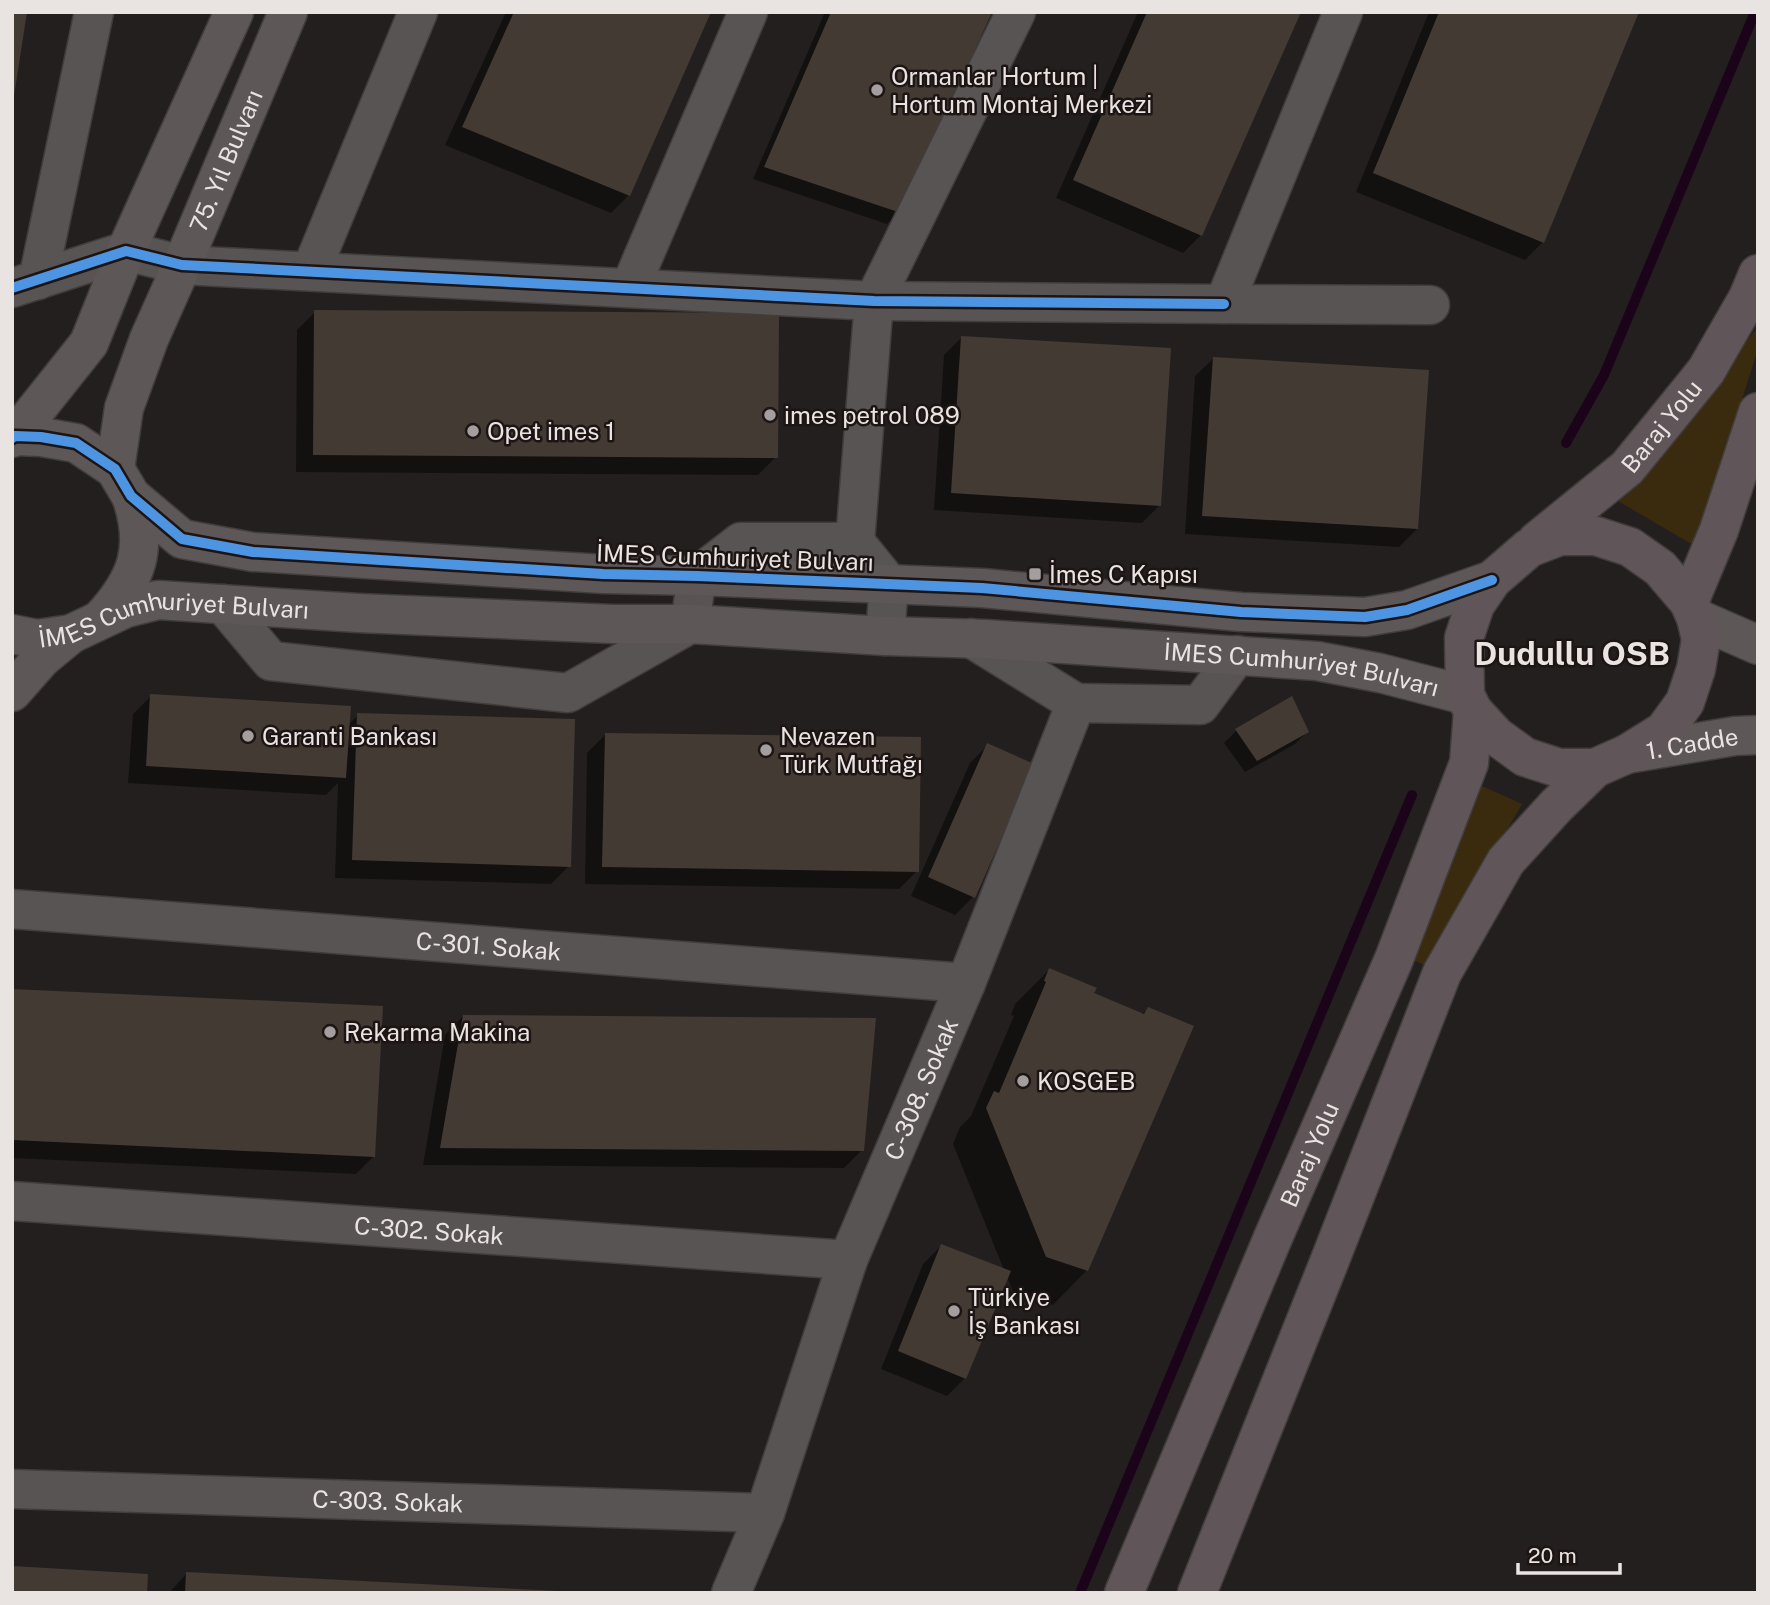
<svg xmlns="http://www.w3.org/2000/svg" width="1770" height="1605" font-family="'Public Sans',sans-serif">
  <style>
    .green { fill: #3b2b0e }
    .shadow { fill: #0007 }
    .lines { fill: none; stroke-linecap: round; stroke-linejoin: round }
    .stream { stroke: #1b031a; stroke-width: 10 }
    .building { fill: #443a34 }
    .street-casing { stroke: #413d3c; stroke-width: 41 }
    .secondary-casing { stroke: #413d3c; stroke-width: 41 }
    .primary-casing { stroke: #413d3c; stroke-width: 41 }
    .street { stroke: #585454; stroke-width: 38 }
    .secondary { stroke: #5e5757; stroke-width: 38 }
    .primary { stroke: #605659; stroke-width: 38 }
    .cycleway-casing { stroke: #1d1514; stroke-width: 15 }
    .cycleway { stroke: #4d94e3; stroke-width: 10 }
    .poi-dot { fill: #a49e9e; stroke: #1d1514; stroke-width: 2.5 }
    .labels { text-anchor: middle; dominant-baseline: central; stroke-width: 5; stroke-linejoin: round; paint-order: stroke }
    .poi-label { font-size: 24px; fill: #e9e3e2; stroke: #1d1514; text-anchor: start }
    .street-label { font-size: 24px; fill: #e9e3e2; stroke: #1d1514 }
    .district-label { font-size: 32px; font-weight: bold; fill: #e9e3e2; stroke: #1d1514 }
  </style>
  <rect width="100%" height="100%" fill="#241f1f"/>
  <g class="green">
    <polygon points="1758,327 1758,349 1695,546 1618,501"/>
    <polygon points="1473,782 1522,804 1427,966 1411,959"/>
  </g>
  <g class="shadow">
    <polygon points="506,12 709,12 629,195 611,213 445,145"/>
    <polygon points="825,12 990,12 899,212 887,224 753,179"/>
    <polygon points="1138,12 1299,12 1201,235 1183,253 1056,198"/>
    <polygon points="1429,12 1637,12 1543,242 1525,260 1356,192"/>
    <polygon points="315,312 776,457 758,475 296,472 297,330"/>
    <polygon points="962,337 1160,505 1142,523 934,510 944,355"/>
    <polygon points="1214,358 1417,529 1399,547 1185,534 1195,376"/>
    <polygon points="151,696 348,725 358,715 569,866 551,884 335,878 338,783 326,795 128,783 133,714"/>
    <polygon points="1291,698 1307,732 1295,744 1245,772 1224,743 1236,731"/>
    <polygon points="605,735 917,871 899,889 585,884 587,753"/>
    <polygon points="988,745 973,897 955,915 911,896 970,763"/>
    <polygon points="1049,970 1092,994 1141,1015 1148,1009 1087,1270 1053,1305 1013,1291 1007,1277 965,1378 947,1396 881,1369 923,1264 941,1246 1004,1270 953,1144 960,1127 971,1116 1014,1016 1011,1015 1015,1004"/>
    <polygon points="12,991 374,1156 356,1174 12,1158"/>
    <polygon points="463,1016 862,1150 844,1168 423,1165 445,1035"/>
    <polygon points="187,1573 565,1593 169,1593"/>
  </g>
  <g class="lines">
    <g class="stream">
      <polyline points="1566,443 1604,375 1755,12"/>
      <polyline points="1080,1593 1412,795"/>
    </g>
  </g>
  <g class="building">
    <polygon points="12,12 27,12 14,96 12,96"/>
    <polygon points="514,12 711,12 630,196 462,127"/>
    <polygon points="831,12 992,12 901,213 764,167"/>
    <polygon points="1147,12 1301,12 1202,236 1073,180"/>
    <polygon points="1439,12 1639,12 1544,243 1373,173"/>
    <polygon points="314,310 779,313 778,458 313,455"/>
    <polygon points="961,336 1171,348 1161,506 951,493"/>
    <polygon points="1213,357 1429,370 1418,529 1202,516"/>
    <polygon points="150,694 351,706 346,778 146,766"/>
    <polygon points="1292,696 1309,732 1257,761 1235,729"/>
    <polygon points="357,713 575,719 571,867 352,860"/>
    <polygon points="605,733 921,737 919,872 602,867"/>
    <polygon points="987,743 1034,764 975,898 928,877"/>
    <polygon points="1049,968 1097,988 1094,993 1144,1014 1148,1007 1194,1026 1088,1271 1046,1257 986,1108 994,1091 999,1093 1046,982 1044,981"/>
    <polygon points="12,989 383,1006 375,1157 12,1140"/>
    <polygon points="463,1015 876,1018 864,1151 440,1148"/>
    <polygon points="941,1244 1011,1271 966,1379 898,1351"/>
    <polygon points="12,1566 148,1574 147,1593 12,1593"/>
    <polygon points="186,1572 558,1591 558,1593 185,1593"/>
  </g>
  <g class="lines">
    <g class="street-casing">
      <g id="street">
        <polyline points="1343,12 1224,304 1430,305"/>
        <polyline points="311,271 418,12"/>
        <polyline points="38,280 94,12"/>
        <polyline points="12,288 126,251 182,265 874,301 1224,304"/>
        <polyline points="630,288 748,12"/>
        <polyline points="855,542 874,301 1016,12"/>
        <polyline points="223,604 271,661 568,693 690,624 697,576 741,542 855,542 889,584 885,636"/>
        <polyline points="1076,703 1200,705 1237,655"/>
        <path id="s1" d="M12,909l954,74"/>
        <path id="s2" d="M12,1201l836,59"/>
        <path id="s3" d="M12,1489l753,24"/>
        <path id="s4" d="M731,1593l34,-80 83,-253 118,-277 110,-280 -105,-65"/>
      </g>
    </g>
    <g class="secondary-casing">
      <g id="secondary">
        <polyline points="15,436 89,343 126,251 234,12"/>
        <polyline points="12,438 15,436 41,437 76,443 115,469 131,496 182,539 253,552 603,574 697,576 982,588 1241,612 1365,617 1407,610 1492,580"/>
        <path id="s5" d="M115,469l9,-61 25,-69 33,-74 106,-253"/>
        <polyline points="1696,618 1758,645"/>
        <path d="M101,619c36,-39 48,-71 30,-123"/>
        <path id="s6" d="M12,634l25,5 34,-5 55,-26 32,-8 200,13 255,11h77l195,12 100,3 332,22 63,12 85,22"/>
        <polyline points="12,692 42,658 71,634"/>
        <path id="s7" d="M1627,754l108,-18 23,-1"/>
      </g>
    </g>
    <g class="primary-casing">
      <g id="primary">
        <polygon points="1560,536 1596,536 1630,547 1660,568 1689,602 1696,618 1701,639 1696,669 1685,702 1664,731 1627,754 1595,768 1559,768 1525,757 1496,736 1473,711 1465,695 1464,638 1475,605 1492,580 1529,548"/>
        <path id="s8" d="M1537,541l90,-73 36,-44 43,-53 42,-73 10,-24"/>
        <polyline points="1689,602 1719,530 1758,412"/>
        <path id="s9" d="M1124,1593l148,-353 122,-281 75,-196 4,-52"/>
        <polyline points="1197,1593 1330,1260 1442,973 1506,861 1556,806 1595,768"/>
      </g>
    </g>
    <use href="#street" class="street"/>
    <use href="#secondary" class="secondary"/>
    <use href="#primary" class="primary"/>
    <g class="cycleway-casing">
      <g id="cycleway">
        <polyline points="12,288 126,251 182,265 874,301 1224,304"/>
        <polyline points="12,438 15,436 41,437 76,443 115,469 131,496 182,539 253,552 603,574 697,576 982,588 1241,612 1365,617 1407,610 1492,580"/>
      </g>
    </g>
    <use href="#cycleway" class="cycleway"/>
  </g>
  <g class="poi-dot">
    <circle cx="877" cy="90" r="7"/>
    <circle cx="770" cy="415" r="7"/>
    <circle cx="473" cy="431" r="7"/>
    <rect x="1028" y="567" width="14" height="14" rx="3.5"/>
    <circle cx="248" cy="736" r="7"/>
    <circle cx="766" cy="750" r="7"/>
    <circle cx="330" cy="1032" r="7"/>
    <circle cx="1023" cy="1081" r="7"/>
    <circle cx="954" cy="1311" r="7"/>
  </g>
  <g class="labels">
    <g class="poi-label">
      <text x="891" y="76">Ormanlar Hortum |<tspan x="891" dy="28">Hortum Montaj Merkezi</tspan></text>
      <text x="784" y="415">imes petrol 089</text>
      <text x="487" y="431">Opet imes 1</text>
      <text x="1049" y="574">İmes C Kapısı</text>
      <text x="262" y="736">Garanti Bankası</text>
      <text x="780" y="736">Nevazen<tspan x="780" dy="28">Türk Mutfağı</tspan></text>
      <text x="344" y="1032">Rekarma Makina</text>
      <text x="1037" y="1081">KOSGEB</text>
      <text x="968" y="1297">Türkiye<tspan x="968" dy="28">İş Bankası</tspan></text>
    </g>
    <g class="street-label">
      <text stroke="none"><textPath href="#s5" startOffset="329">75. Yıl Bulvarı</textPath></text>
      <text stroke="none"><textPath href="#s8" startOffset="170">Baraj Yolu</textPath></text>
      <text transform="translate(735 557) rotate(2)">İMES Cumhuriyet Bulvarı</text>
      <text stroke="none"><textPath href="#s6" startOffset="166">İMES Cumhuriyet Bulvarı</textPath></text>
      <text stroke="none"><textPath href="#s6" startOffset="1300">İMES Cumhuriyet Bulvarı</textPath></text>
      <text stroke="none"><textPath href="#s7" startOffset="66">1. Cadde</textPath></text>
      <text stroke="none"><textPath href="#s1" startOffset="478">C-301. Sokak</textPath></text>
      <text stroke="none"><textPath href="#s4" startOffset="539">C-308. Sokak</textPath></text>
      <text stroke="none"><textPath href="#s9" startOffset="476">Baraj Yolu</textPath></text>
      <text stroke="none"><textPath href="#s2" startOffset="418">C-302. Sokak</textPath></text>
      <text stroke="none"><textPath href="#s3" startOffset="376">C-303. Sokak</textPath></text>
    </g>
    <g class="district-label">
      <text x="1572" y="653">Dudullu OSB</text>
    </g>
  </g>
  <rect width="1770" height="1605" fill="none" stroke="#e9e3e2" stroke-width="28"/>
  <path d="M1518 1563v10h102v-10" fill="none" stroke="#e9e3e2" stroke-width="3.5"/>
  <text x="1528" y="1563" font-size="21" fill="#e9e3e2" stroke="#1d1514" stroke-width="5" paint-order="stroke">20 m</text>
</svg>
